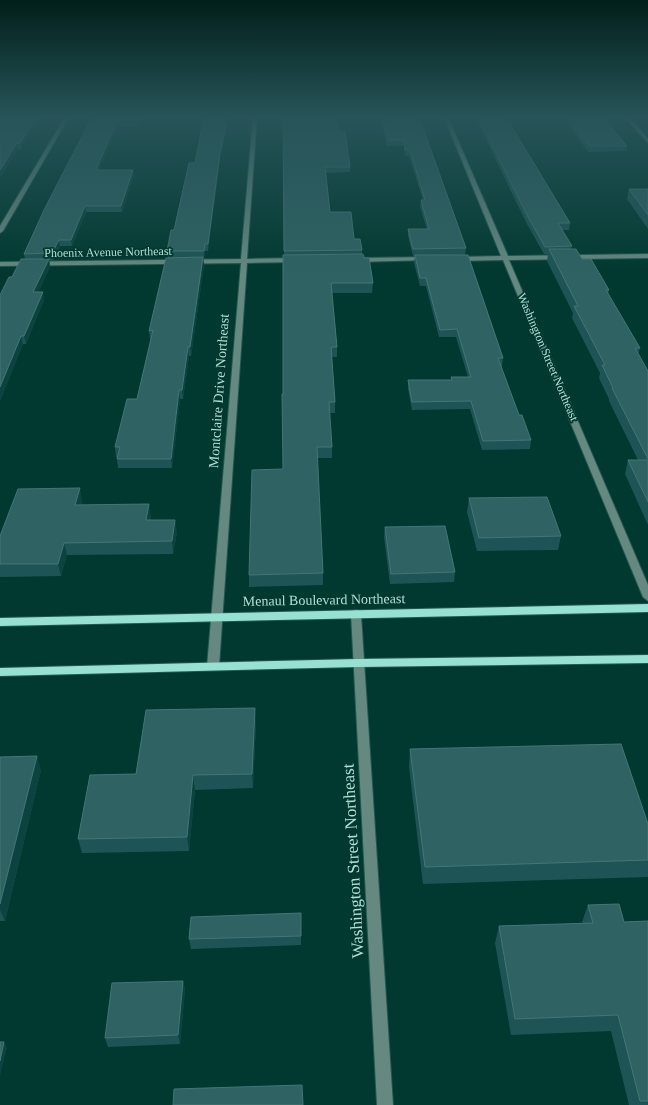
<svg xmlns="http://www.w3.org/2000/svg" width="648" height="1105" font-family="Georgia,serif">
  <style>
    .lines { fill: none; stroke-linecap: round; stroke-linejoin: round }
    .minor-casing { stroke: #21574e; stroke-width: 2 }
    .major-casing { stroke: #21574e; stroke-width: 2 }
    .minor { fill: #658880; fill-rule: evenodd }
    .major { fill: #96e1d1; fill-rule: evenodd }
    .wall { fill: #1f5456 }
    .shaded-wall { fill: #0c4341 }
    .building { fill: #2f6263; stroke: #447675 }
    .labels { text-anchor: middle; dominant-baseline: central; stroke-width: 3.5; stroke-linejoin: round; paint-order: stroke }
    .far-street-label { font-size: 12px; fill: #b4dfd5; stroke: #013930 }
    .street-label { font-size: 14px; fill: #b4dfd5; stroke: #013930 }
    .near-street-label { font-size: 17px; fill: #b4dfd5; stroke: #013930 }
  </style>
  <rect width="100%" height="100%" fill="#013930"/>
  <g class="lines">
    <g class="minor-casing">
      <g id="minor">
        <polygon points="65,117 69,117 3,231 0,233 0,226"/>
        <polygon points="253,117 257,117 247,259 296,258 299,260 296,262 247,263 219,667 217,670 209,670 207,667 241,263 0,266 0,262 241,259"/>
        <polygon points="444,117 448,117 508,256 648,254 648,258 509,260 648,585 648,601 643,597 503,260 456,261 453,259 456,257 501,256"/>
        <polygon points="624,117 629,117 648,139 648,143"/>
        <polygon points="428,257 431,259 430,260 356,262 353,260 356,258"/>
        <polygon points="356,610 360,611 361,614 393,1105 377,1105 351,614 352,611"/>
      </g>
    </g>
    <g class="major-casing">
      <g id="major">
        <polygon points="648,604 648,612 0,626 0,618"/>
        <polygon points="648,655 648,663 358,667 0,676 0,668 358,659"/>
      </g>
    </g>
    <use href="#minor" class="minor"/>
    <use href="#major" class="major"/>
  </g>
  <g class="wall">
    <polygon points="0,117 41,117 21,149 18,149 0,178"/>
    <polygon points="92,117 142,117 139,126 117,126 99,170 134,175 122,212 86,212 72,246 60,246 53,260 49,260 50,267 38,292 44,300 26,344 23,344 0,401 25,259 24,254"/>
    <polygon points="204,117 229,117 220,159 208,251 205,251 204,258 203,258 204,265 191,356 189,356 183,399 180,399 172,468 118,468 117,459 117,457 116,457 115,447 137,399 151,339 150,339 149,331 168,258 167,251 174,230 195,163"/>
    <polygon points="283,117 339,132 350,167 350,172 326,173 330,212 354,239 362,250 362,254 373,283 372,293 332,293 337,347 337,357 332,357 335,402 335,413 329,413 332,447 332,458 317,458 323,573 323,585 249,587 249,575 283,469 284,255"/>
    <polygon points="380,117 419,117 466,248 465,255 503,358 502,366 501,366 519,415 531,440 530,449 482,450 470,409 412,410 408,389 408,380 451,380 451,377 468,377 456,337 439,337 426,286 420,286 414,263 415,256 413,256 408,236 408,229 427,229 420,207 421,200 423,200 409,156 405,156 404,146 387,146"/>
    <polygon points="475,117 506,117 570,223 569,230 562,230 572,246 571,249 582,259 609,290 608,295 640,348 638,354 648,371 648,525 625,474 628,460 638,460 609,401 609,399 599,378 600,373 572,318 573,313 547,261 548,254 544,254 527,224"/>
    <polygon points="563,117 603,117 627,146 626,151 588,152"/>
    <polygon points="629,189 648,189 648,229 627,199"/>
    <polygon points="469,498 561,536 558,550 477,551 467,512"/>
    <polygon points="82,500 81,505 151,517 151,520 177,532 173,554 67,555 61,576 0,577 0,536"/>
    <polygon points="385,527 455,572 454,582 390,584 384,537"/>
    <polygon points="256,722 253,788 195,790 189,851 82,853 78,839"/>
    <polygon points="410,749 648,824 648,877 423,884 409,767"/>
    <polygon points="0,757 41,770 5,921 0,921"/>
    <polygon points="588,905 624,922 648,921 648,1105 629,1105 611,1031 511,1035 495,943 499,926 583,924 582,922"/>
    <polygon points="301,913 301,945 191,949 189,939"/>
    <polygon points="183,981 185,990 180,1044 108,1047 105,1038"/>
  </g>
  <g class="shaded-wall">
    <polygon points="37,117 41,117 21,149 20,143"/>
    <polygon points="140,117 142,117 139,126 138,120"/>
    <polygon points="228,117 229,117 228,123 220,159 208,251 208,244 220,153"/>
    <polygon points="117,121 117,126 97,176 96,170"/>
    <polygon points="17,143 18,149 0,178 0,170"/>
    <polygon points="133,170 134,175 122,212 121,206"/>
    <polygon points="85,206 86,212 72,246 71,240"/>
    <polygon points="59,240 60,246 53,260 52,253"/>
    <polygon points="205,244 205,251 204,258 204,251"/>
    <polygon points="203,257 204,265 191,356 190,347"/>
    <polygon points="49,259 50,267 35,300 33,292"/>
    <polygon points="43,292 44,300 26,344 24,336"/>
    <polygon points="21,336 23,344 0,401 0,387"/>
    <polygon points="188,347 189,356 183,399 182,390"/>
    <polygon points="179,390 180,399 172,468 171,459"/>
    <polygon points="80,488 82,500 78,518 75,505"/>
    <polygon points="149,504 151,517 148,532 146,520"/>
    <polygon points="175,520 177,532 173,554 172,541"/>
    <polygon points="64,543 67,555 61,576 58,564"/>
    <polygon points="255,708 256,722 253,788 252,774"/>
    <polygon points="37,756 41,770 5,921 0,910 0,904"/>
    <polygon points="193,775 195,790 189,851 187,837"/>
    <polygon points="183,981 185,990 180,1044 178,1035"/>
    <polygon points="4,1042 7,1047 0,1076 0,1061"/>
  </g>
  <g class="building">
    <polygon points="0,117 37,117 20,143 17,143 0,170"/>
    <polygon points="92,117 140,117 138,120 117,121 96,170 133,170 121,206 85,206 71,240 59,240 52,253 24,254 44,210"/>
    <polygon points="204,117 228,117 220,153 208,244 205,244 204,251 167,251 171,230 174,230 189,163 195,163"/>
    <polygon points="283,117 337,117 339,132 345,132 350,167 325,167 330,212 351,212 354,239 360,239 362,250 284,251"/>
    <polygon points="381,117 419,117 466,248 413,249 408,229 429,229 421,200 425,200 410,150 405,150 404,140 388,140"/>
    <polygon points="478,117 506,117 570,223 558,223 572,246 545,247 528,217"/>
    <polygon points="567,117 603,117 627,146 589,146"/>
    <polygon points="629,189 648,189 648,215"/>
    <polygon points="549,249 576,249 582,259 591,259 609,290 606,290 640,348 635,348 648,371 648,459 612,388 613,388 602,365 605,365 574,306 578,306"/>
    <polygon points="363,254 364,258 369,258 373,283 331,283 337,347 331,347 335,402 329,402 332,447 317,447 323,573 249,575 252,470 283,469 282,394 283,394 283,255"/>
    <polygon points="415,255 468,255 503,358 498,358 519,415 522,415 531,440 483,441 471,401 412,402 408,380 452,380 451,377 471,377 457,329 440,330 426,278 420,278"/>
    <polygon points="203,257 190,347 188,347 182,390 179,390 171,459 117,459 120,447 115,447 127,399 137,399 153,330 149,331 166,258"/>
    <polygon points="21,259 49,259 33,292 43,292 24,336 21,336 0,387 0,295 9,277 12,277"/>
    <polygon points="628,460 648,460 648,502"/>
    <polygon points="80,488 75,505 149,504 146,520 175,520 172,541 64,543 58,564 0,564 0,536 18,489"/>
    <polygon points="547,497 561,536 479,538 469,498"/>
    <polygon points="445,526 455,572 391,574 385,527"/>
    <polygon points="255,708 252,774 193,775 187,837 78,839 90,775 136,774 146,710"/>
    <polygon points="621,744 648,824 648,860 425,867 410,749"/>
    <polygon points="37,756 0,904 0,757"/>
    <polygon points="619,904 624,922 648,921 648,1101 640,1101 618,1015 515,1019 499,926 593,923 588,905"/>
    <polygon points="301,913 301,936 189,939 191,917"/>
    <polygon points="183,981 178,1035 105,1038 112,983"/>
    <polygon points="0,1042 4,1042 0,1061"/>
    <polygon points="302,1085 303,1105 173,1105 174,1089"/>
  </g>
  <linearGradient id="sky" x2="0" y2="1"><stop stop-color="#011f1a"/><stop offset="0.43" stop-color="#275459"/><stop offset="1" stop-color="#275459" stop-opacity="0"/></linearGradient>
  <rect width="648" height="272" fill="url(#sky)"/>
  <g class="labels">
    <g class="far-street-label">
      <text transform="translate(108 252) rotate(-1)">Phoenix Avenue Northeast</text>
      <text transform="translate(548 357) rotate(67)">Washington Street Northeast</text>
    </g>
    <g class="street-label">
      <text transform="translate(219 391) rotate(-86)">Montclaire Drive Northeast</text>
      <text transform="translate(324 600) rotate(-1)">Menaul Boulevard Northeast</text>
    </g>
    <g class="near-street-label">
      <text transform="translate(353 861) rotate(-93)">Washington Street Northeast</text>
    </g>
  </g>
</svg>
